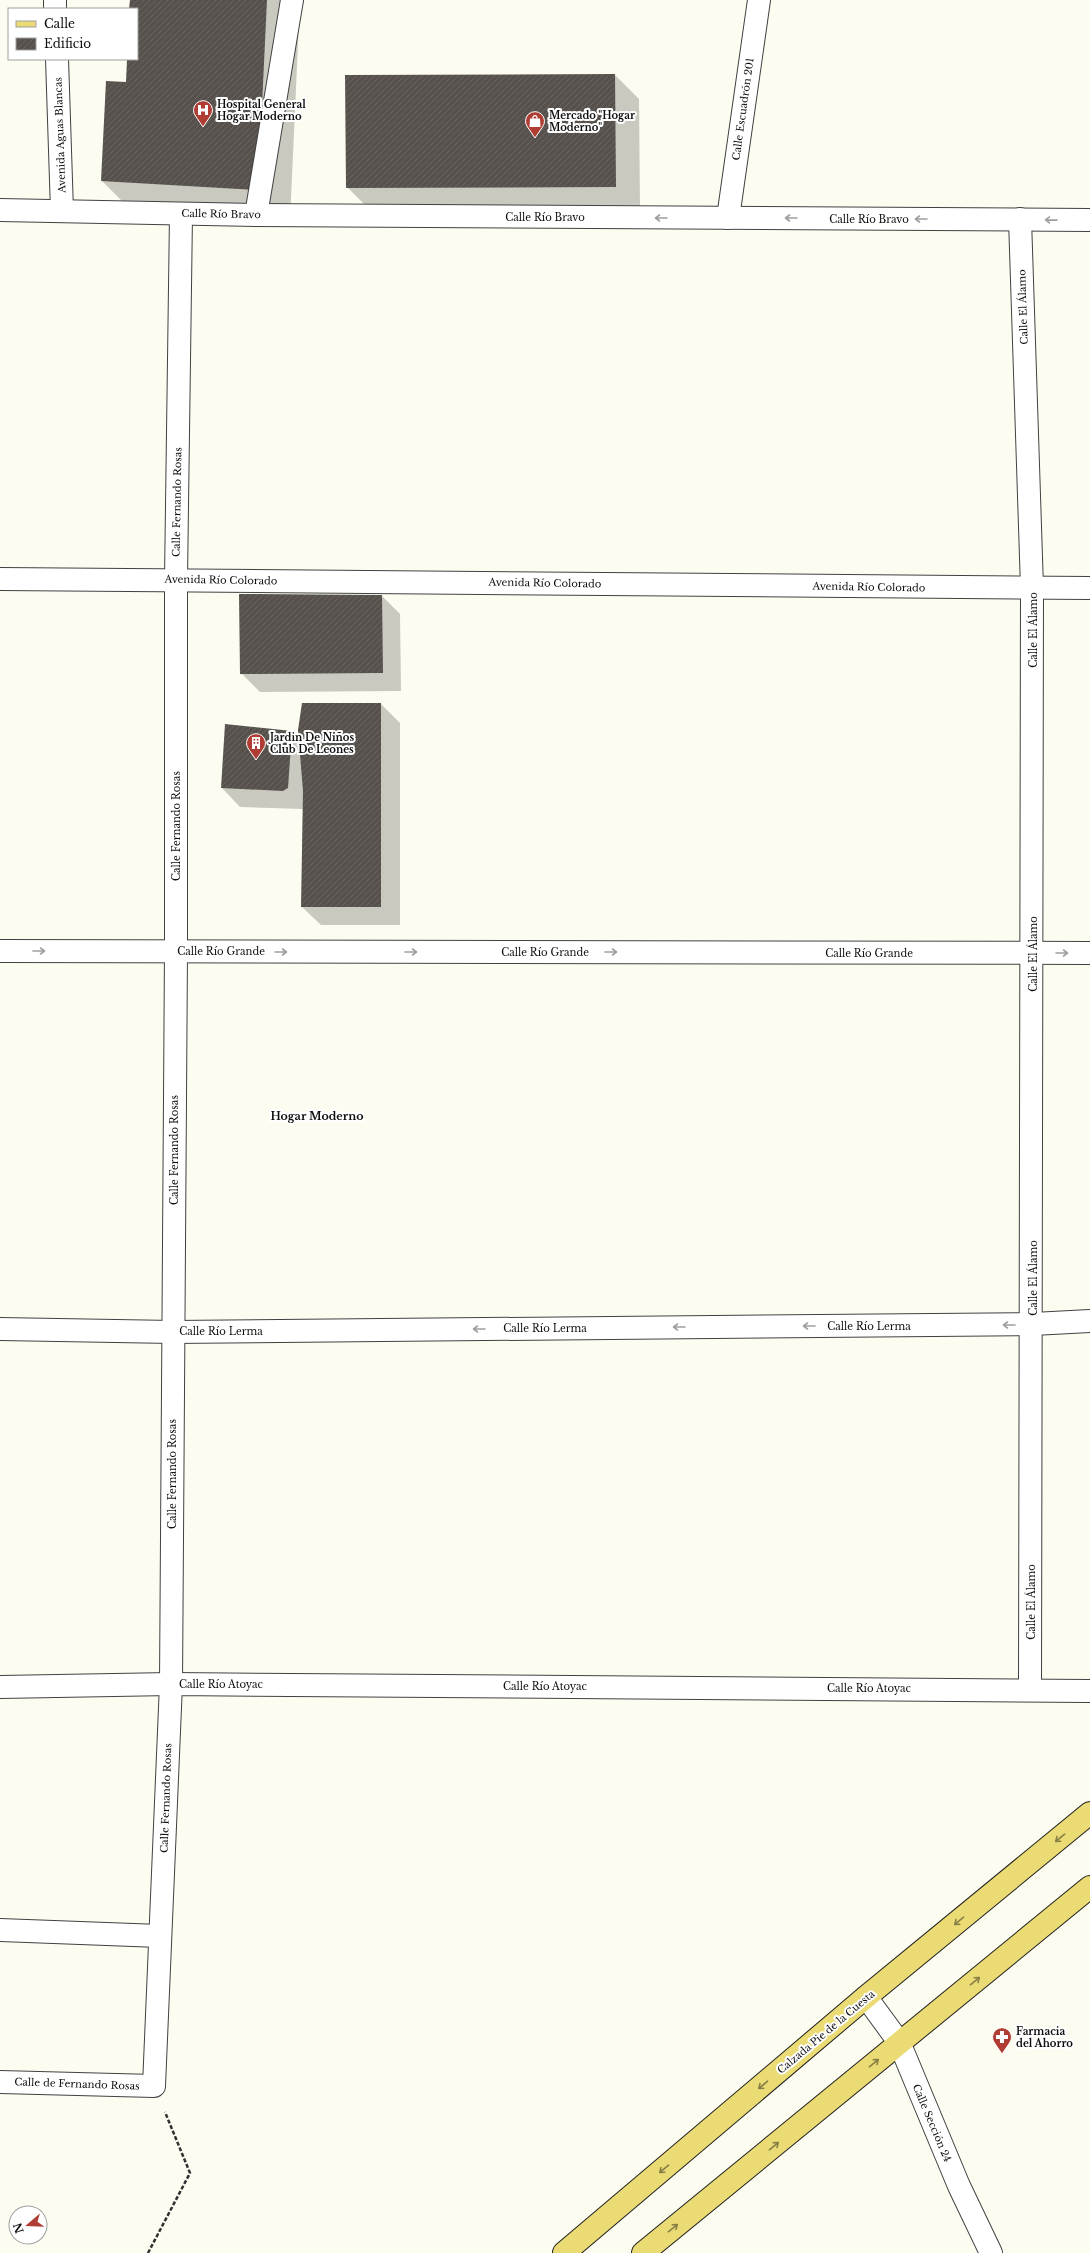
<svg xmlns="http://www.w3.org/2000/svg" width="1090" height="2253" font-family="'Libre Baskerville',serif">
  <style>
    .shadow { fill: #0003 }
    .building { fill: url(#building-hatch) }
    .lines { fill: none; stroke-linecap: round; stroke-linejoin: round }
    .minor-casing { stroke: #414141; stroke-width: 24 }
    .tertiary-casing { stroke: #414141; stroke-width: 24 }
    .primary-casing { stroke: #1f1f1f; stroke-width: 24 }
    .path { stroke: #303030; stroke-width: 2.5; stroke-dasharray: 4 2; stroke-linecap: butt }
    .minor { stroke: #fff; stroke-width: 22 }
    .tertiary { stroke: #fff; stroke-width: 22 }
    .primary { stroke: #eadb74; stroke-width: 22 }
    .oneway { stroke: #9f9f9f }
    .oneway2 { stroke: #877f46 }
    .labels { text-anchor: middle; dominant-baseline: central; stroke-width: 4; stroke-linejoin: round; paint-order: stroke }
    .poi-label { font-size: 10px; font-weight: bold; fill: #0e0e0e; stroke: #fff; text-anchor: start }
    .street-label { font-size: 10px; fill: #0e0e0e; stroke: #fff }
    .neighbourhood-label { font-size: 11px; font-weight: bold; fill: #0e0e0e; stroke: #fff }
  </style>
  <defs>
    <pattern id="building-hatch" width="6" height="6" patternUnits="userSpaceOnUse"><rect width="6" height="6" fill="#56514c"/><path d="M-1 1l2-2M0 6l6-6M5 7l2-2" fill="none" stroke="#696561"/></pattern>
  </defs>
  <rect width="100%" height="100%" fill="#fdfcf1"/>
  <g class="shadow">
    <polygon points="131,0 300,0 290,221 134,213 102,181 126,83 128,59 137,59 137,9 130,9"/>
    <polygon points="615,75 639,99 640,210 371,211 347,187 346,76"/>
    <polygon points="382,596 400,614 401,691 260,692 241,673"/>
    <polygon points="381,704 400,723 400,925 321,925 302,907 303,809 240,807 222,788 226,725 291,732 300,740"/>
  </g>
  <g class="building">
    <polygon points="130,0 267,0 258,190 101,181 106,81 126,82 127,59 137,59 137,9 129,9"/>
    <polygon points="615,74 616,187 346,188 345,75"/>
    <polygon points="239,594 382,595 383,673 240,674"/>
    <polygon points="302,703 381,703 381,907 301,907 303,791 298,730"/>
    <polygon points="225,724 292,731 288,788 283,791 221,788"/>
  </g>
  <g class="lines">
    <g class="minor-casing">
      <g id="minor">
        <polyline points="55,0 55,9"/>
        <polyline points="57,59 62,211"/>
        <polyline points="0,210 256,215 1090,220"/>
        <polyline points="256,215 292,0"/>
        <polyline points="728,218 759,0"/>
        <polyline points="1020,219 1032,588 1030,1690"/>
        <polyline points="0,579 1090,588"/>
        <polyline points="0,1329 173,1332 1033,1324 1090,1321"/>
        <polyline points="0,1687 171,1684 1090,1691"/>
        <polyline points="0,1930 160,1936"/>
        <polyline points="866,1997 899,2042 959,2186 991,2253"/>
        <polyline points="0,2082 154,2086 171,1684 176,951 176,579 181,214"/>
      </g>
    </g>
    <g class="tertiary-casing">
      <polyline id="tertiary" points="0,951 1090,953"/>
    </g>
    <g class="primary-casing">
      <g id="primary">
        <polyline points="564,2253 866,1997 1090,1813"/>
        <polyline points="643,2253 1090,1887"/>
      </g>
    </g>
    <polyline class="path" points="148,2253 190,2173 165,2112"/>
    <use href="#minor" class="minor"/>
    <use href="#tertiary" class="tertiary"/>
    <use href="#primary" class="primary"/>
  </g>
  <defs><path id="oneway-shaft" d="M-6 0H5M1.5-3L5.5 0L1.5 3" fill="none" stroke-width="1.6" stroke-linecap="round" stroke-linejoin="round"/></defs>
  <g class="oneway">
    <use href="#oneway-shaft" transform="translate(661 218) rotate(-180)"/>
    <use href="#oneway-shaft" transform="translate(791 218) rotate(-180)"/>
    <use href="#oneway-shaft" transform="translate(921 219) rotate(-180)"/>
    <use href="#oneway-shaft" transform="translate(1051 220) rotate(-179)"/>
    <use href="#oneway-shaft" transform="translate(39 951)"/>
    <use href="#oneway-shaft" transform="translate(281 952)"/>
    <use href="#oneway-shaft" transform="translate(411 952)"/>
    <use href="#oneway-shaft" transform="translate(611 952)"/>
    <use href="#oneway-shaft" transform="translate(1062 953)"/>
    <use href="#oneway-shaft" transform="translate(1009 1325) rotate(180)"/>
    <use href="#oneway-shaft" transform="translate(809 1326) rotate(180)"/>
    <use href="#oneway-shaft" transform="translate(679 1327) rotate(180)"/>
    <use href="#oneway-shaft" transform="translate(479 1329) rotate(180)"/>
  </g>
  <g class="oneway2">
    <use href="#oneway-shaft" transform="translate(1060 1838) rotate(141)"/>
    <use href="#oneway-shaft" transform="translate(959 1921) rotate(141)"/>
    <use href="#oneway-shaft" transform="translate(975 1981) rotate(-39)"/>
    <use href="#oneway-shaft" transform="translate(874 2063) rotate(-39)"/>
    <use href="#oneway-shaft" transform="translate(763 2085) rotate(140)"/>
    <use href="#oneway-shaft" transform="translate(774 2146) rotate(-39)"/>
    <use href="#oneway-shaft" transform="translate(664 2169) rotate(140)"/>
    <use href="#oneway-shaft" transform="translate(673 2228) rotate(-39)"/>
  </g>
  <defs>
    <g id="hospital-pin" transform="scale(1)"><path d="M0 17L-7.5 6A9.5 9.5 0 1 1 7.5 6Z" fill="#b03d34" stroke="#fff"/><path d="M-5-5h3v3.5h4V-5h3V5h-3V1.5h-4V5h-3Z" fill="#fff"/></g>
    <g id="shop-pin" transform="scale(1)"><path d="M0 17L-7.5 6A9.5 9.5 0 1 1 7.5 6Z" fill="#b03d34" stroke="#fff"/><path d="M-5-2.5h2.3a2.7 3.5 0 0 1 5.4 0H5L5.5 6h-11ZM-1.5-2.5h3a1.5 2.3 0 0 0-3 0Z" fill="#fff"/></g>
    <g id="building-pin" transform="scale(1)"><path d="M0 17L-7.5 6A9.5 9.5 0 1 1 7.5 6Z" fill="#b03d34" stroke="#fff"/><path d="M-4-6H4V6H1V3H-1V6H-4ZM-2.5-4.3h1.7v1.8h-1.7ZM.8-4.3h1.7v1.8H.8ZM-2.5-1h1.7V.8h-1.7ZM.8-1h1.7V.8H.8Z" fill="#fff"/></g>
    <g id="pharmacy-pin" transform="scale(1)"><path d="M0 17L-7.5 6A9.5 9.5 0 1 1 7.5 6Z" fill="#b03d34" stroke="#fff"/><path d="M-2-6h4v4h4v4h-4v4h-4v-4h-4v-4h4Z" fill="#fff"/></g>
  </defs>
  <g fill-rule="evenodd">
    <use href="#hospital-pin" x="203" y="110"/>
    <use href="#shop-pin" x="535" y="121"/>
    <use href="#building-pin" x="256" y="743"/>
    <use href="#pharmacy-pin" x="1002" y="2037"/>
  </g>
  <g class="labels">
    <g class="poi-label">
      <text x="217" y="104">Hospital General<tspan x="217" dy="12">Hogar Moderno</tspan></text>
      <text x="549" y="115">Mercado "Hogar<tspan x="549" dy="12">Moderno"</tspan></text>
      <text x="270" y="737">Jardin De Niños<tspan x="270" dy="12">Club De Leones</tspan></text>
      <text x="1016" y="2031">Farmacia<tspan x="1016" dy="12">del Ahorro</tspan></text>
    </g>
    <g class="street-label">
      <text transform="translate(743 109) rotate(-82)">Calle Escuadrón 201</text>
      <text transform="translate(60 135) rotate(-92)">Avenida Aguas Blancas</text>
      <text transform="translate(221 214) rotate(1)">Calle Río Bravo</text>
      <text x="545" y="217">Calle Río Bravo</text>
      <text x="869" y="219">Calle Río Bravo</text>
      <text transform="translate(1023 307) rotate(-92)">Calle El Álamo</text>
      <text transform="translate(177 502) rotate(-89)">Calle Fernando Rosas</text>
      <text transform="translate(221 580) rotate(1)">Avenida Río Colorado</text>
      <text transform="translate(545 583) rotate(1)">Avenida Río Colorado</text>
      <text transform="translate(869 587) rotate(1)">Avenida Río Colorado</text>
      <text transform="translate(1033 630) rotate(-90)">Calle El Álamo</text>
      <text transform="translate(176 826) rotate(-90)">Calle Fernando Rosas</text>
      <text x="221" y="951">Calle Río Grande</text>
      <text x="545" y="952">Calle Río Grande</text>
      <text x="869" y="953">Calle Río Grande</text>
      <text transform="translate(1033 954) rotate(-90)">Calle El Álamo</text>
      <text transform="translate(174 1150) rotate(-90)">Calle Fernando Rosas</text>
      <text transform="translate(1033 1278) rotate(-90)">Calle El Álamo</text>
      <text x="869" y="1326">Calle Río Lerma</text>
      <text x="545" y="1328">Calle Río Lerma</text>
      <text x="221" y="1331">Calle Río Lerma</text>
      <text transform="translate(172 1474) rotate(-90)">Calle Fernando Rosas</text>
      <text transform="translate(1031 1602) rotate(-90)">Calle El Álamo</text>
      <text x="221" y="1684">Calle Río Atoyac</text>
      <text x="545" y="1686">Calle Río Atoyac</text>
      <text x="869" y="1688">Calle Río Atoyac</text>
      <text transform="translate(166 1798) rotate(-88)">Calle Fernando Rosas</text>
      <text transform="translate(826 2032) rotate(-40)">Calzada Pie de la Cuesta</text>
      <text transform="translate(77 2084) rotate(2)">Calle de Fernando Rosas</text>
      <text transform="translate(932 2123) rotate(67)">Calle Sección 24</text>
    </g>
    <g class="neighbourhood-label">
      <text x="317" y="1116">Hogar Moderno</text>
    </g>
  </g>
  <rect x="8" y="8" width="130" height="52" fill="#ffffff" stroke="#9f9f9f"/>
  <rect x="16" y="21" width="20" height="6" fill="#eadb74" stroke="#9f9f9f"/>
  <text x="44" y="28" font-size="12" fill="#0e0e0e">Calle</text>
  <rect x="16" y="38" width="20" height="12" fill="url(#building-hatch)" stroke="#9f9f9f"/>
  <text x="44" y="48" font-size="12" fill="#0e0e0e">Edificio</text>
  <g transform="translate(28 2225) rotate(251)"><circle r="19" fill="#ffffff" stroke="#9f9f9f"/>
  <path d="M0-3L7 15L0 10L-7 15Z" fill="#b03d34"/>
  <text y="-6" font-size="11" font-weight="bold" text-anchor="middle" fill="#0e0e0e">N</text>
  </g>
</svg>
